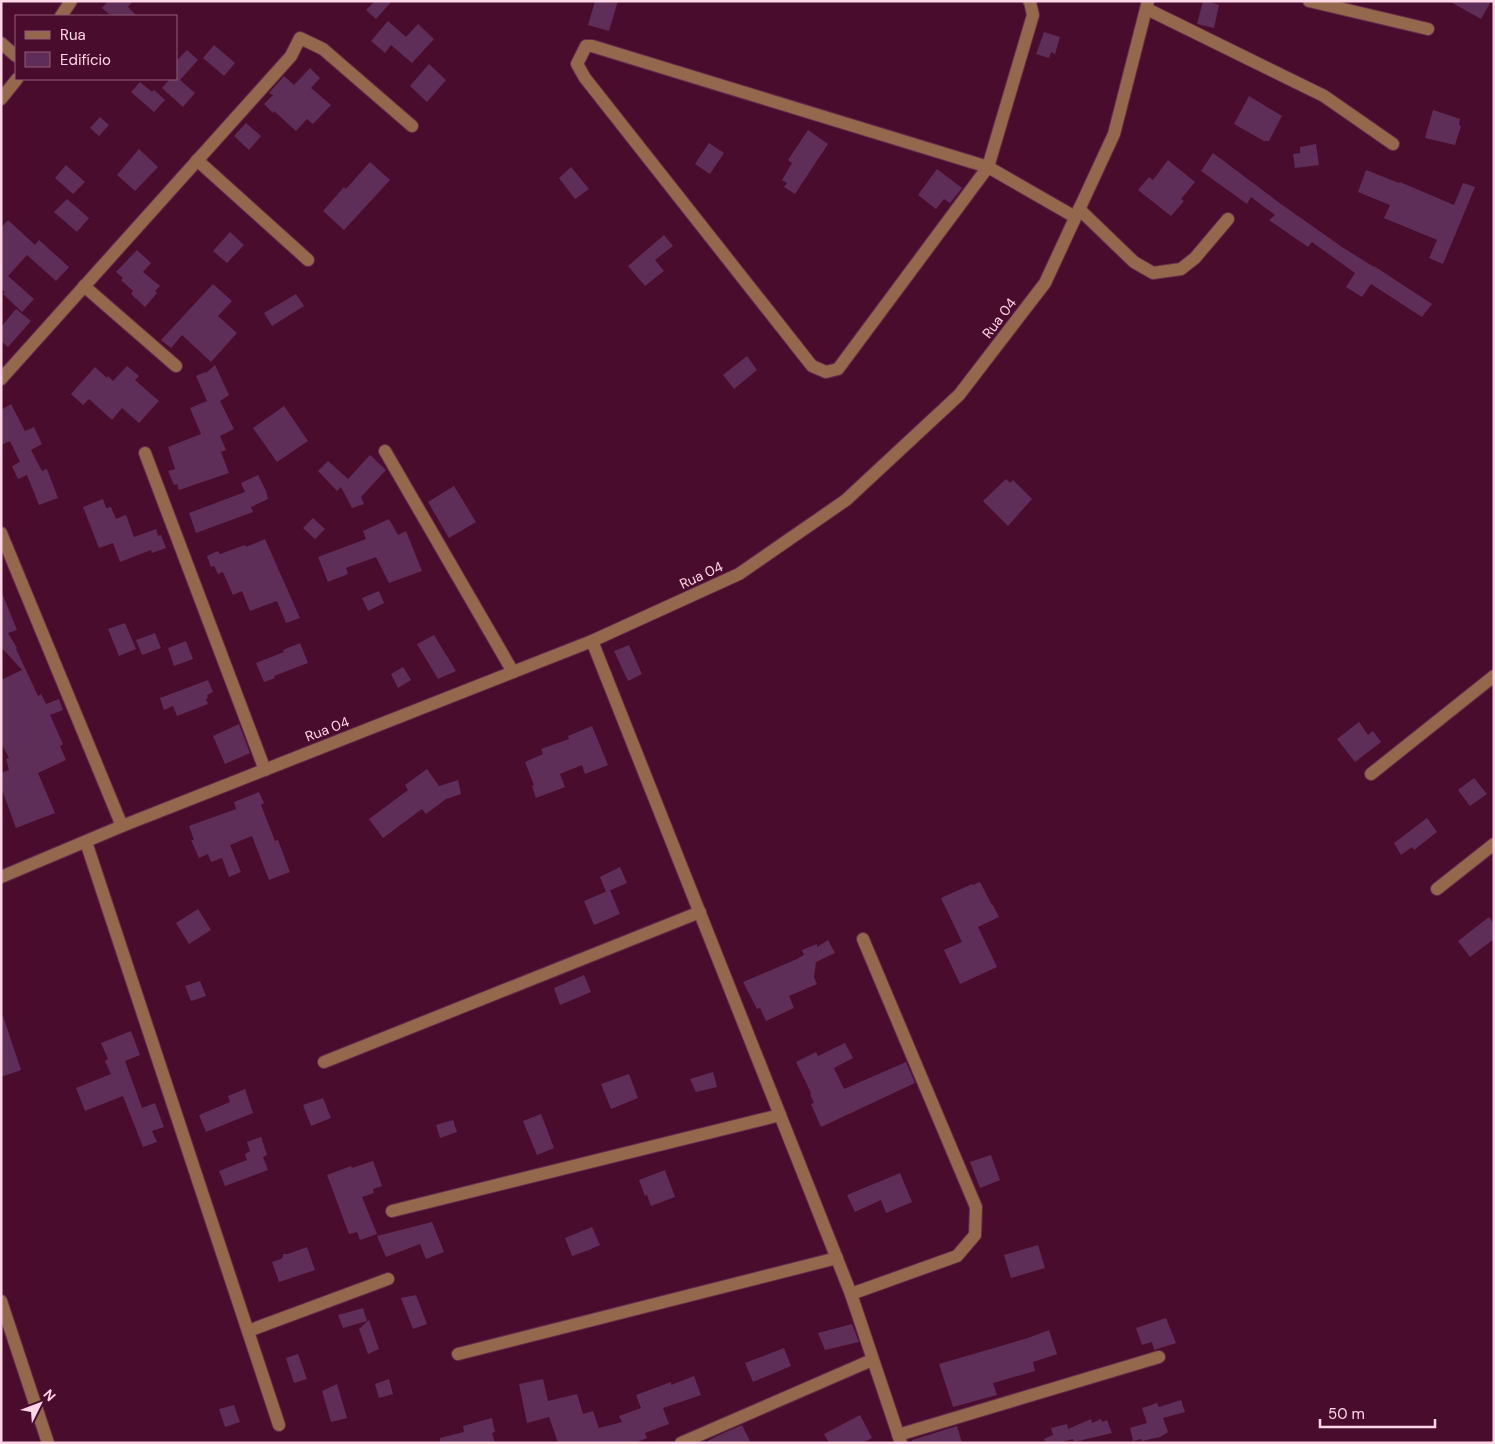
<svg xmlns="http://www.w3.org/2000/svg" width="1495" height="1444" font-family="'DM Sans',sans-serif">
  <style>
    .building { fill: #5e2e58 }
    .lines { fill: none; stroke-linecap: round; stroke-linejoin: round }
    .minor-casing { stroke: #672c4b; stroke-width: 14 }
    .minor { stroke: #93684d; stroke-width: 12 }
    .labels { text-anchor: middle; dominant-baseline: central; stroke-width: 4.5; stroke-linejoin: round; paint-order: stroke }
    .street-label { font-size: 14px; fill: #ffd7e7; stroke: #4a0c2d }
  </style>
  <rect width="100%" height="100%" fill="#4a0c2d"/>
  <g class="building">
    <polygon points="108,1 133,1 128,7 137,16 111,16 102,8"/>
    <polygon points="375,1 392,1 376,19 366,10"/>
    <polygon points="595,1 618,1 609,31 588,25"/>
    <polygon points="1203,1 1207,1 1219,5 1214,28 1197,24"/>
    <polygon points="1449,1 1491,1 1481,19"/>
    <polygon points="388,21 406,37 418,24 434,39 412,63 391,45 385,53 371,41"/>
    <polygon points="1044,32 1060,37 1055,54 1051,52 1049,58 1036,54"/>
    <polygon points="214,45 235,63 224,76 203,58"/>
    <polygon points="187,50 198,60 180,80 195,93 183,107 162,88 170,79 176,79 176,61"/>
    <polygon points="429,64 446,80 427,102 410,86"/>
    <polygon points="310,68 320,78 311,88 331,105 313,124 307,119 296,131 274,111 273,113 264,104 273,95 269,93 284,76 294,85"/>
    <polygon points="140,82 152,92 154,90 165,100 154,112 131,92"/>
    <polygon points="1249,96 1282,116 1269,141 1264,141 1234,124"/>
    <polygon points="1433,110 1460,119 1459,125 1461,126 1455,145 1425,138"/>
    <polygon points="100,117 109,125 99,136 90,128"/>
    <polygon points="246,123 261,136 249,150 234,136"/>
    <polygon points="808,130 828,144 795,194 784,187 787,183 782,180 792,163 788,160"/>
    <polygon points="709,143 724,153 710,174 695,164"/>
    <polygon points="1316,144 1319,165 1295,168 1293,154 1300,153 1300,147"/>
    <polygon points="139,149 158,167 135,191 117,175"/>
    <polygon points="1213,153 1281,204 1342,247 1374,267 1374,266 1432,304 1422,317 1371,284 1362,297 1346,287 1355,273 1312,242 1308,247 1269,220 1275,215 1251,197 1247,204 1201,171"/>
    <polygon points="1168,160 1195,182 1181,199 1184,201 1171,216 1138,190 1149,177 1153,180"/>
    <polygon points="370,162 390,180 344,230 323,211 344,187 346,189"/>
    <polygon points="66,165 85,182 73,194 55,178"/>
    <polygon points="571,167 589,189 575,199 559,178"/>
    <polygon points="937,169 962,188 950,203 944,199 936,209 918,195"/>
    <polygon points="1366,170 1399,183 1400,182 1454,205 1463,183 1475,187 1443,264 1429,258 1437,240 1384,218 1390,205 1358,192"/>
    <polygon points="67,199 89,218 77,232 54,212"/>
    <polygon points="8,220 35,245 39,240 69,267 56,281 27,255 8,276 34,299 22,312 3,294 5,292 1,289 1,228"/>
    <polygon points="230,232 244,245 227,263 213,251"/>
    <polygon points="664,235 673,246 655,260 664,271 645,286 628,266"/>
    <polygon points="137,250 151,263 143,272 160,286 155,291 157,293 145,307 131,294 133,291 121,280 123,278 116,272"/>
    <polygon points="213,284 232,301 218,316 237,333 211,362 182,335 171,348 161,340"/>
    <polygon points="296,294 304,306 272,326 264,313"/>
    <polygon points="16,309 31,321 8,347 1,341 1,327"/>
    <polygon points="747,356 757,370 734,389 723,375"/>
    <polygon points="215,365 229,395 220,401 234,429 220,436 226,450 221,452 229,473 179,490 177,484 174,485 168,471 175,469 168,447 201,434 190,408 207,401 196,376 205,372 206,373"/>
    <polygon points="127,366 139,376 135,380 159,401 139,423 122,408 112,420 89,399 83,405 71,394 95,367 107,378 108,376 113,381"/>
    <polygon points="11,404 25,431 34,427 42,444 31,450 42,471 47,469 58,498 39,505 27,475 18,479 12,466 20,462 10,441 1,445 1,410"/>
    <polygon points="284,406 308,441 277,462 253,428"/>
    <polygon points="370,455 386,470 361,497 364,504 352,508 341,487 337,491 318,471 328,461 348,479"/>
    <polygon points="258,475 266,491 268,499 251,507 253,512 196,533 189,513 245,492 241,483"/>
    <polygon points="1006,479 1010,483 1013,480 1032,499 1008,526 983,501"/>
    <polygon points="454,486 476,522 449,538 428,502"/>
    <polygon points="103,499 106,508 111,507 116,519 126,515 134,537 156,529 158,536 161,535 166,548 152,553 151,550 120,562 113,543 99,548 83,507"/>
    <polygon points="313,518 325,529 315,539 303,528"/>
    <polygon points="389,519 398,535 406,531 422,571 389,583 376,557 346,568 348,574 328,582 318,557 366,539 363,531"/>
    <polygon points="265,539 300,618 286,623 277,601 250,611 242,591 233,595 223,572 218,574 214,566 211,567 207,556 218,551 220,554 245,545 246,547"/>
    <polygon points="379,591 384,603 368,611 362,598"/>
    <polygon points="2,593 17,630 8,633 17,648 16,649 38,696 41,694 46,704 59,699 63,710 50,715 63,744 60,746 66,760 38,773 55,813 16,828 1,787 1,773 9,770 6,759 9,758 1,743 1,680 22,670 1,647"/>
    <polygon points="125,623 136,649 119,656 108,629"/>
    <polygon points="155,633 161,648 142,655 136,640"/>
    <polygon points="434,635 456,671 438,679 417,644"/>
    <polygon points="186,641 193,659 174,666 168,648"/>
    <polygon points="300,643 308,663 274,676 275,678 264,682 256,663 284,652 283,650"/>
    <polygon points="629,645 642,674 628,681 614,651"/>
    <polygon points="403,667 411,680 398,688 391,674"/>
    <polygon points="208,680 213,692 207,695 208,698 206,699 208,704 177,716 173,706 164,710 160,698"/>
    <polygon points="1359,722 1368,735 1373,731 1381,742 1355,762 1337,739"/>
    <polygon points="239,724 250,753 225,764 213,736"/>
    <polygon points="592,726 608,765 585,774 582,765 560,774 565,787 536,798 532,786 534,785 525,762 543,754 541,749 569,739 568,736"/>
    <polygon points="427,769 439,786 458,780 461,794 446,799 426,814 422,809 383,838 369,819 408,790 405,785"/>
    <polygon points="1474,778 1487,794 1470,806 1458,790"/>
    <polygon points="259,792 264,803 261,805 275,841 278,840 290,872 269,880 252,836 230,845 241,872 229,877 222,858 211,862 208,854 199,858 191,840 194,840 189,826 236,809 234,802"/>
    <polygon points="1427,818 1437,832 1414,850 1412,847 1401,855 1394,843"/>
    <polygon points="620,867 627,883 606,892 600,877"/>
    <polygon points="980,882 992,905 993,905 999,917 978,927 997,967 960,984 944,950 962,942 941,898 972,884 973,885"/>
    <polygon points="610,890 620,914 594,925 584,901"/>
    <polygon points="198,909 211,930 189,944 176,923"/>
    <polygon points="1489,917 1494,924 1494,939 1470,957 1458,941"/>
    <polygon points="828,940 835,953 816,962 814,977 817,984 789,996 794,1008 766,1021 760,1008 757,1009 743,982 797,959 804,955 802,950 817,944 817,947"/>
    <polygon points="584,975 591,992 560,1005 554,988"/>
    <polygon points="200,981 206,996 191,1001 185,986"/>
    <polygon points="1,1016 3,1016 21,1070 1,1077"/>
    <polygon points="131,1031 140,1055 125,1061 142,1108 155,1103 164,1127 152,1131 157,1142 143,1147 123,1096 85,1111 76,1088 111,1074 105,1061 108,1059 101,1043"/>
    <polygon points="845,1043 853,1058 834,1068 844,1089 906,1062 915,1083 821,1127 811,1104 814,1103 810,1094 811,1093 796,1062 816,1052 818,1056"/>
    <polygon points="713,1072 717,1087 696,1092 690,1079"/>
    <polygon points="629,1074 638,1098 611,1109 601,1084"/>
    <polygon points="245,1089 253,1113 206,1132 199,1115 230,1102 228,1096"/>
    <polygon points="323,1098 331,1118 311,1126 303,1105"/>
    <polygon points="541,1114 554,1148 537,1155 523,1121"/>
    <polygon points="453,1120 457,1132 440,1138 436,1125"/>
    <polygon points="261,1137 267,1155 263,1157 268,1170 225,1186 219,1171 247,1160 245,1154 250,1151 247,1142"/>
    <polygon points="991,1155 1000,1180 980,1188 970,1162"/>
    <polygon points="373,1161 382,1186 373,1189 374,1193 362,1197 377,1234 360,1240 357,1232 349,1234 327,1175 351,1166 352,1168"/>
    <polygon points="665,1170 675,1197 651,1206 647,1195 645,1196 639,1180"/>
    <polygon points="900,1173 912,1202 886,1213 881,1200 855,1212 847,1195"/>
    <polygon points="432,1222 444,1252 426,1259 420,1244 386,1257 377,1236"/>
    <polygon points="592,1227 600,1245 589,1250 572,1256 565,1238"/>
    <polygon points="1038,1245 1045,1268 1011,1278 1004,1255"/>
    <polygon points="307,1247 315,1270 279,1282 272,1262 281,1259 283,1257 283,1254 288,1254"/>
    <polygon points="416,1295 427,1324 413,1329 401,1298"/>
    <polygon points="363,1308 367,1321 343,1328 338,1315"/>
    <polygon points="1166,1318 1176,1343 1154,1350 1152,1342 1142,1345 1136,1328"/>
    <polygon points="369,1320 379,1349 368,1354 359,1329"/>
    <polygon points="852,1324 859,1342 825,1350 818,1333"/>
    <polygon points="1049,1330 1057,1354 1033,1362 1035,1371 993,1383 997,1395 953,1407 939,1364 1028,1338"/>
    <polygon points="784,1348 791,1366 753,1382 745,1363"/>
    <polygon points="298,1354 307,1379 294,1383 286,1358"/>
    <polygon points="694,1376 701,1395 663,1408 669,1424 645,1433 647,1438 635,1443 558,1443 549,1417 527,1423 519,1384 543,1379 548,1401 577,1394 583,1414 593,1411 599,1428 622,1422 619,1416 641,1408 636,1395 671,1382 671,1385"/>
    <polygon points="389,1379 393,1394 379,1398 375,1384"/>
    <polygon points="337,1384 347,1418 331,1422 322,1391"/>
    <polygon points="1181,1400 1185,1412 1163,1418 1168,1432 1160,1437 1142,1441 1141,1439 1133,1441 1130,1428 1147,1423 1142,1408 1157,1403 1159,1407"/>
    <polygon points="234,1405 240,1422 225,1427 219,1409"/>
    <polygon points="860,1415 872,1438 862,1443 829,1443 824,1434"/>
    <polygon points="492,1418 495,1432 492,1433 495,1443 440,1443 440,1438 464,1432 463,1426"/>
    <polygon points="1091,1419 1092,1423 1101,1419 1102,1422 1107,1420 1112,1433 1074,1442 1073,1439 1058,1443 1046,1443 1044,1439 1053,1435 1051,1428 1067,1424 1068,1429"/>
    <polygon points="742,1425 751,1443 704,1443 717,1436"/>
    <polygon points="957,1426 962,1443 912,1443 912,1440"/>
  </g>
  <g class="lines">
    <g class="minor-casing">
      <g id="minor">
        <polyline points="1029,1 1030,2 1033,15 988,167 838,369 826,372 812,366 585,78 577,64 586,46 592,46 988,167 1075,217"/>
        <polyline points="1309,1 1428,29"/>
        <polyline points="1147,9 1324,96 1393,144"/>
        <polyline points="61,16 71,1"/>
        <polyline points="1,43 16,56"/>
        <polyline points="1,99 17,79"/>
        <polyline points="197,160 308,260"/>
        <polyline points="1079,209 1134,262 1153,273 1181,269 1195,258 1228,219"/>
        <polyline points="84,286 176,366"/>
        <polyline points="1,379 291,56 300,38 323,49 412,126"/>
        <polyline points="385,451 513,672"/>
        <polyline points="145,453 265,770"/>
        <polyline points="1,533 122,826"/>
        <polyline points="592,641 851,1294 901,1443"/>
        <polyline points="1371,774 1494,676"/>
        <polyline points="86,842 279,1425"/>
        <polyline points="1,877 122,826 592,641 739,574 846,500 959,395 1045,283 1114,134 1148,1"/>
        <polyline points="1437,889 1494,844"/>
        <polyline points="324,1062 700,912"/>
        <polyline points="392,1211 780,1115"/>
        <polyline points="851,1294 957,1256 975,1235 976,1207 863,939"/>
        <polyline points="1,1301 48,1443"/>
        <polyline points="248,1331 388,1279"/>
        <polyline points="458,1354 837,1258"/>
        <polyline points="898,1435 1159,1357"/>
        <polyline points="681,1443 872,1360"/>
      </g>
    </g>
    <use href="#minor" class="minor"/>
  </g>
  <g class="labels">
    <g class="street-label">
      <text transform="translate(999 318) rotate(-53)">Rua 04</text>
      <text transform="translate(701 575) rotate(-25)">Rua 04</text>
      <text transform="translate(327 729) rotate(-21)">Rua 04</text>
    </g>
  </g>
  <rect width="1495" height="1444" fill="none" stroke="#ffd7e7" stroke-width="5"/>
  <rect x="15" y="15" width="162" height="65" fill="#4a0c2d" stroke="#925d77"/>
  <rect x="25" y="31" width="25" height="8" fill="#93684d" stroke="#925d77"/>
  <text x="60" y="40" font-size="15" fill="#ffd7e7">Rua</text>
  <rect x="25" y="52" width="25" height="15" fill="#5e2e58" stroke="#925d77"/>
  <text x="60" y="65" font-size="15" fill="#ffd7e7">Edifício</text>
  <g transform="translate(40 1404) rotate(48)" stroke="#4a0c2d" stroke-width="4" paint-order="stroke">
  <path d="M0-4L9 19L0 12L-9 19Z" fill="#ffd7e7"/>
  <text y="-8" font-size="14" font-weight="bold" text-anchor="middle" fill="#ffd7e7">N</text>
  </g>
  <path d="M1320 1419v8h115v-8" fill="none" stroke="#ffd7e7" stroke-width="2.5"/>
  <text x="1328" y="1419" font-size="15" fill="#ffd7e7" stroke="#4a0c2d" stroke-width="4" paint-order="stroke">50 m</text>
</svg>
